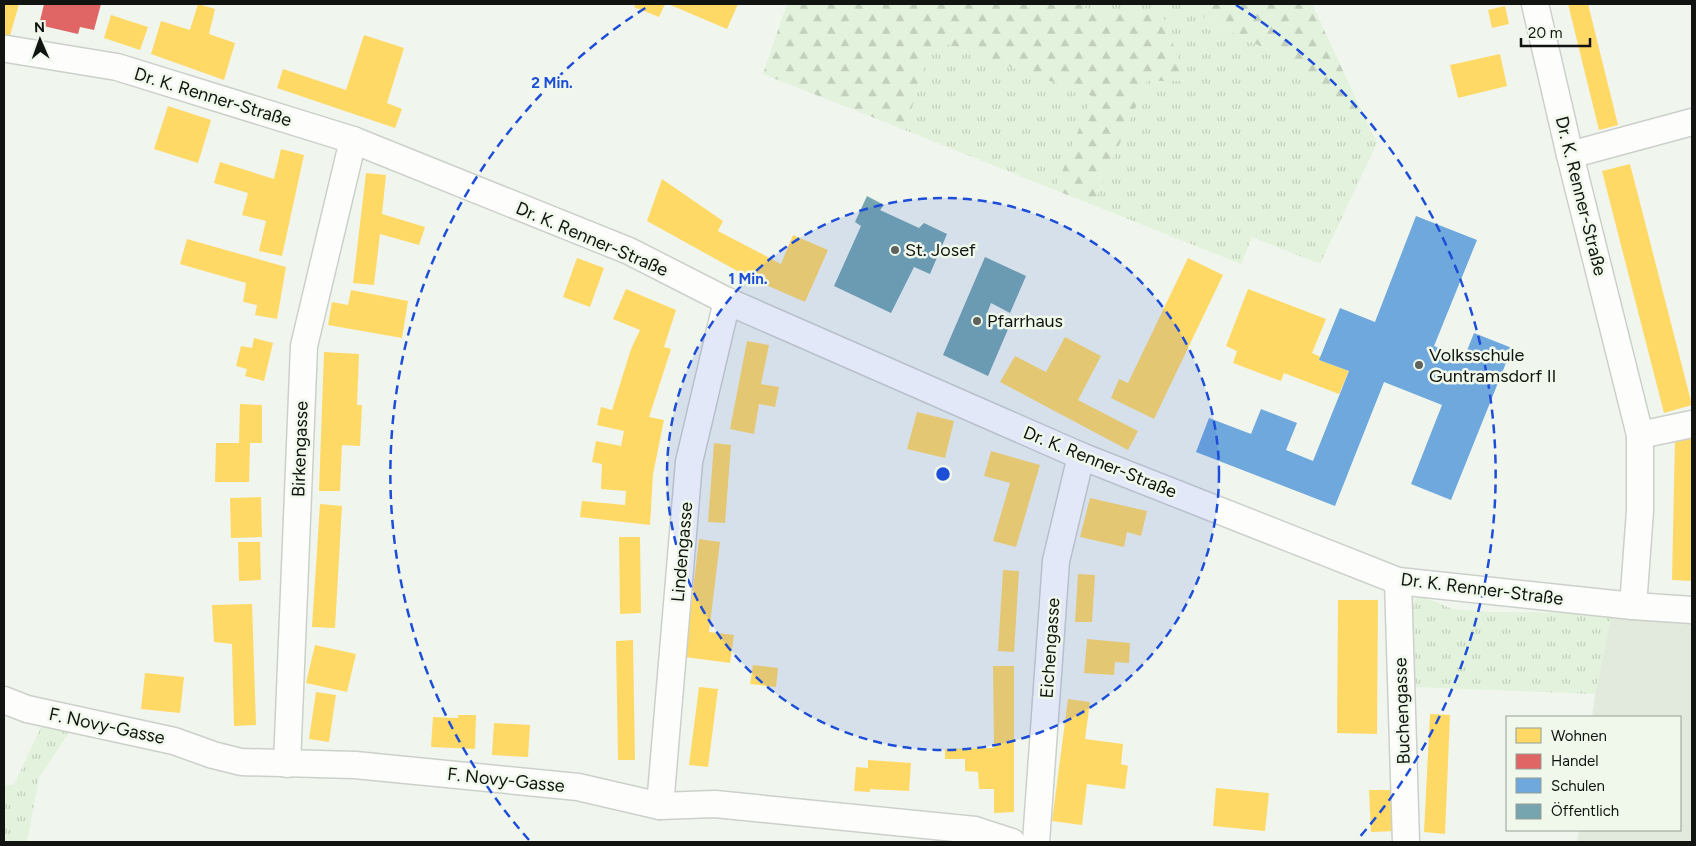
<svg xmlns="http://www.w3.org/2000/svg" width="1696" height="846" font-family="Figtree,sans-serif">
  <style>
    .built { fill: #e1eadd }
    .grass { fill: url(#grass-tufts) }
    .forest { fill: url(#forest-firs) }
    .homes { fill: #ffd966 }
    .shops { fill: #e06666 }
    .schools { fill: #6fa8dc }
    .public { fill: #76a5af }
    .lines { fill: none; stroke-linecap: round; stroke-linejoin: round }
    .minor-casing { stroke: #ccd0ca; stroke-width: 29 }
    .minor { stroke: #fdfefc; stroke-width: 26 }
    .ring { fill: none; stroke: #1d4ed8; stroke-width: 2.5; stroke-dasharray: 9 6 }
    .poi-dot { fill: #5f635e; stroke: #eff8eb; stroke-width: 2 }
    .labels { text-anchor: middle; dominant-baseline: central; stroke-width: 5; stroke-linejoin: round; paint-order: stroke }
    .street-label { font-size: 18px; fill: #111410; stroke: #eff8eb }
    .poi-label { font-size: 18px; fill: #111410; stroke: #eff8eb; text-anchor: start }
    .centre { fill: #1d4ed8; stroke: #eff8eb; stroke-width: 2.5 }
    .ring-label { font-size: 15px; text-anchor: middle; font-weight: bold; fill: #1d4ed8; stroke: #eff8eb; stroke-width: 5; stroke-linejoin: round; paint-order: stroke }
  </style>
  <defs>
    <pattern id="grass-tufts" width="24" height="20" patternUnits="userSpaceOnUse" patternTransform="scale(1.25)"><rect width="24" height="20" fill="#e3f2dc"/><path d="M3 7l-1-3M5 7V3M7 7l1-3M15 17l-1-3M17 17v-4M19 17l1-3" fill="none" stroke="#c2cfbc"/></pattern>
    <pattern id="forest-firs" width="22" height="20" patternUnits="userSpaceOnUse" patternTransform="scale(1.25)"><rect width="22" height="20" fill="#e3f2dc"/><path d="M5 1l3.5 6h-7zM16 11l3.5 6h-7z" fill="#c2cfbc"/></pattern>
  </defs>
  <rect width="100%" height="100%" fill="#f0f5ee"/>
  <polygon class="built" points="1612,613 1692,619 1692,842 1577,842 1579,830 1680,830 1680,717 1592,717 1595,694"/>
  <g class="grass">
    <polygon points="1088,4 1199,4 1204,18 1292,62 1333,107 1363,114 1377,143 1320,264 1252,237 1241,264 1093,205 1147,80 1186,80 1083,8"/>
    <polygon points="933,39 1093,96 1055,190 905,130"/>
    <polygon points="1416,598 1424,598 1434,601 1452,609 1491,612 1612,613 1595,694 1412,687 1412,606"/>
    <polygon points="43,723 70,731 39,778 27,842 4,842 4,785 14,785"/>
  </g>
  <g class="forest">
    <polygon points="787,4 1088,4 1083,8 1163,16 1186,81 1147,81 1093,205 1055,190 1092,96 933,39 905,130 763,74"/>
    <polygon points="1199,4 1312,4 1363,114 1333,107 1292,62 1204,18"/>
  </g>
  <g class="homes">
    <polygon points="4,4 19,4 4,57"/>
    <polygon points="198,4 215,9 209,34 235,43 224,80 151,54 161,21 190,30"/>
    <polygon points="636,4 665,4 659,17 634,7"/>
    <polygon points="668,4 738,4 727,29"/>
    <polygon points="1568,4 1588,4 1618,125 1599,130"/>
    <polygon points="1505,6 1509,24 1492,28 1488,10"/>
    <polygon points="111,15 148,27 140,50 104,38"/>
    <polygon points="364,35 404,48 387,103 402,109 395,128 277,88 283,69 346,90"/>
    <polygon points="1500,54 1507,86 1458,98 1450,65"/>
    <polygon points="168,106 211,120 198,163 154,149"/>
    <polygon points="281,149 304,155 282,256 259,251 266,221 242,215 248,193 214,183 220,162 274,179"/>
    <polygon points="1630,164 1692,405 1664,413 1602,171"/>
    <polygon points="366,173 386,175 382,214 425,227 419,245 380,234 374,285 353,283"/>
    <polygon points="662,179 723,221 718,231 781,264 793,235 828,250 805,302 750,278 647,221"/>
    <polygon points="187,239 286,267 277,319 255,315 257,305 243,302 246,283 180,264"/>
    <polygon points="577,258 604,268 590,307 563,297"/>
    <polygon points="1188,258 1223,275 1154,419 1111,398 1119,379 1128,383"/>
    <polygon points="626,289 676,310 664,347 671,349 649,417 664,420 653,474 650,525 580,517 582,501 625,505 626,491 601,489 602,464 592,462 596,441 621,446 624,431 597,425 601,407 612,410 631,349 640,330 613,319"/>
    <polygon points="1248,289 1326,319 1312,353 1321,357 1319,360 1349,371 1339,394 1284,373 1281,381 1233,363 1237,351 1226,346"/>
    <polygon points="351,290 408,301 402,338 328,325 332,302 348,305"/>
    <polygon points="1065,337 1101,356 1078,400 1138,431 1128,450 1000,382 1015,356 1046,372"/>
    <polygon points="254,338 273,343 264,381 245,376 247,369 236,366 241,346 252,348"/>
    <polygon points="747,341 769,345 761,384 779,387 775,407 759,404 754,434 730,429"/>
    <polygon points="324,352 359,354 357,405 362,405 360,446 342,445 340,491 319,491"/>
    <polygon points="240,404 262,405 262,443 250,443 249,482 215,482 216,443 239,443"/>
    <polygon points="917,412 954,421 945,458 907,449"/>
    <polygon points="1675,438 1692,438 1692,581 1672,580"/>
    <polygon points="714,443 731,445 725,523 708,522"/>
    <polygon points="991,451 1040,465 1016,547 993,541 1010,483 984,476"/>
    <polygon points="261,497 262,537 231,538 230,498"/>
    <polygon points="1090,498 1147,511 1141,536 1127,532 1124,547 1080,537"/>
    <polygon points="320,504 342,506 335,628 312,627"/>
    <polygon points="619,537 640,537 641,613 620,614"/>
    <polygon points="699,539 720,542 709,632 734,635 730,663 685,657"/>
    <polygon points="238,542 260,542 261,580 239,581"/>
    <polygon points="1003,570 1019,571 1014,652 998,651"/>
    <polygon points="1078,574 1095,575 1092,622 1075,622"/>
    <polygon points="1338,600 1378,600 1377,734 1337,733"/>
    <polygon points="252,604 256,725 234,726 232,644 214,642 212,605"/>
    <polygon points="1087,639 1130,643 1129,663 1115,662 1114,675 1084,673"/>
    <polygon points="633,640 635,760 618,760 616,641"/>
    <polygon points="315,645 356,654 347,692 306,683"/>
    <polygon points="753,665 778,668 776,687 750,684"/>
    <polygon points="993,666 1014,666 1014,812 994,813 994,789 979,789 978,772 965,771 965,759 945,759 945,749 994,748"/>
    <polygon points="145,673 184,677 180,713 141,709"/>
    <polygon points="699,687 718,689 708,767 689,765"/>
    <polygon points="316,692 336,695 329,742 309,739"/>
    <polygon points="1068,699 1090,702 1085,739 1123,744 1121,764 1128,766 1125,789 1087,784 1082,825 1052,821"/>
    <polygon points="1430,714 1450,715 1445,834 1424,832"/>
    <polygon points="458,715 476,715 475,749 431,747 433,717 458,718"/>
    <polygon points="494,723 530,725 528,757 492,755"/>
    <polygon points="868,760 911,763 909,791 870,789 870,792 854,791 856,767 868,768"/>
    <polygon points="1216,788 1269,793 1265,831 1213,826"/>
    <polygon points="1369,790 1394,790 1395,831 1371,832"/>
  </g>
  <polygon class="shops" points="44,4 101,4 94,30 80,27 78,34 39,25"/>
  <polygon class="schools" points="1416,216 1477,240 1434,346 1464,358 1474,333 1512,348 1451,500 1411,484 1442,405 1384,382 1335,506 1196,452 1209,418 1251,434 1261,409 1297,423 1286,450 1313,461 1349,371 1319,360 1340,308 1375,322"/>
  <g class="public">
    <polygon points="867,196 884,205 880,210 919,228 924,223 947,234 930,274 914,267 891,313 834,286 861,226 855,222"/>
    <polygon points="985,257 1026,276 1010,313 991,303 986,316 1009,327 988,376 943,355"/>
  </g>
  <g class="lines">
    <g class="minor-casing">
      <g id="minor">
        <polyline points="1535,4 1570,155 1640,435 1640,511 1633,606"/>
        <polyline points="7,49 117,67 353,140 629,251 727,301 1081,456 1398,581 1633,606 1692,610"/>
        <polyline points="1570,155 1692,122"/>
        <polyline points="1640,435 1692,424"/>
        <polyline points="1398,581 1406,842"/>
        <polyline points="4,700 27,709 174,741 213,755 241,762 355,765 578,787 660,806 715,804 975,830 1012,842"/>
        <polyline points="287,764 304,346 353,140"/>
        <polyline points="660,806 689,462 727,301"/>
        <polyline points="1036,842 1056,561 1081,456"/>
      </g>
    </g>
    <use href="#minor" class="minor"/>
  </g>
  <circle cx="943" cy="474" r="276" fill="#1d4ed8" fill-opacity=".12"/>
  <g class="ring">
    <circle cx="943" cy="474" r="276"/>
    <path d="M529 840A553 553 0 0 1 650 5M1236 5A553 553 0 0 1 1357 840"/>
  </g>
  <g class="poi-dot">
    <circle cx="895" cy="250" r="5"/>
    <circle cx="977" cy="321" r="5"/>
    <circle cx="1419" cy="365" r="5"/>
  </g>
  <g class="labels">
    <g class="street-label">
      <text transform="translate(213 97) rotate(17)">Dr. K. Renner-Straße</text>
      <text transform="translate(1581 196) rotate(76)">Dr. K. Renner-Straße</text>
      <text transform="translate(592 239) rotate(23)">Dr. K. Renner-Straße</text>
      <text transform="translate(300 449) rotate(-88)">Birkengasse</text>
      <text transform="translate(1100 462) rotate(22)">Dr. K. Renner-Straße</text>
      <text transform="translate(682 552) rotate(-85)">Lindengasse</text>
      <text transform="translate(1482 589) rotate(7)">Dr. K. Renner-Straße</text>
      <text transform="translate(1050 648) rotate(-86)">Eichengasse</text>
      <text transform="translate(1402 711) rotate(-92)">Buchengasse</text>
      <text transform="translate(107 726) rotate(12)">F. Novy-Gasse</text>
      <text transform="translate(506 780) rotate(6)">F. Novy-Gasse</text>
    </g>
    <g class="poi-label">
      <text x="905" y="250">St. Josef</text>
      <text x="987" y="321">Pfarrhaus</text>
      <text x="1429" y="355">Volksschule<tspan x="1429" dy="21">Guntramsdorf II</tspan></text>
    </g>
  </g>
  <circle cx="943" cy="474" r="8" class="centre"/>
  <g class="ring-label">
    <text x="552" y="88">2 Min.</text>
    <text x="748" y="284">1 Min.</text>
  </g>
  <rect width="1696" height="846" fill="none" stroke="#111410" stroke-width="10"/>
  <rect x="1506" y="716" width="175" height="115" fill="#eff8eb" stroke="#969d93"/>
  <rect x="1516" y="728" width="25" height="15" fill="#ffd966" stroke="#969d93"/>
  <text x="1551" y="741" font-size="15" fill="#111410">Wohnen</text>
  <rect x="1516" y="754" width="25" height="15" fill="#e06666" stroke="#969d93"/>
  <text x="1551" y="766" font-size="15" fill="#111410">Handel</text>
  <rect x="1516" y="778" width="25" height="15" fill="#6fa8dc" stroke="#969d93"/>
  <text x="1551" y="791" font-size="15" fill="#111410">Schulen</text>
  <rect x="1516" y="804" width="25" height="15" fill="#76a5af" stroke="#969d93"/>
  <text x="1551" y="816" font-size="15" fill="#111410">Öffentlich</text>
  <g transform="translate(40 40) rotate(358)" stroke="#eff8eb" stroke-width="4" paint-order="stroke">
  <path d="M0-4L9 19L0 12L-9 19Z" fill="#111410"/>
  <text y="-8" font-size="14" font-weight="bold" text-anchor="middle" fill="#111410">N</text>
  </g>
  <path d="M1521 38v8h69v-8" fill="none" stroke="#111410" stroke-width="2.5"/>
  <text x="1528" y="38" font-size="15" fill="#111410" stroke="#eff8eb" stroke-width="4" paint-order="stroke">20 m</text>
</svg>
